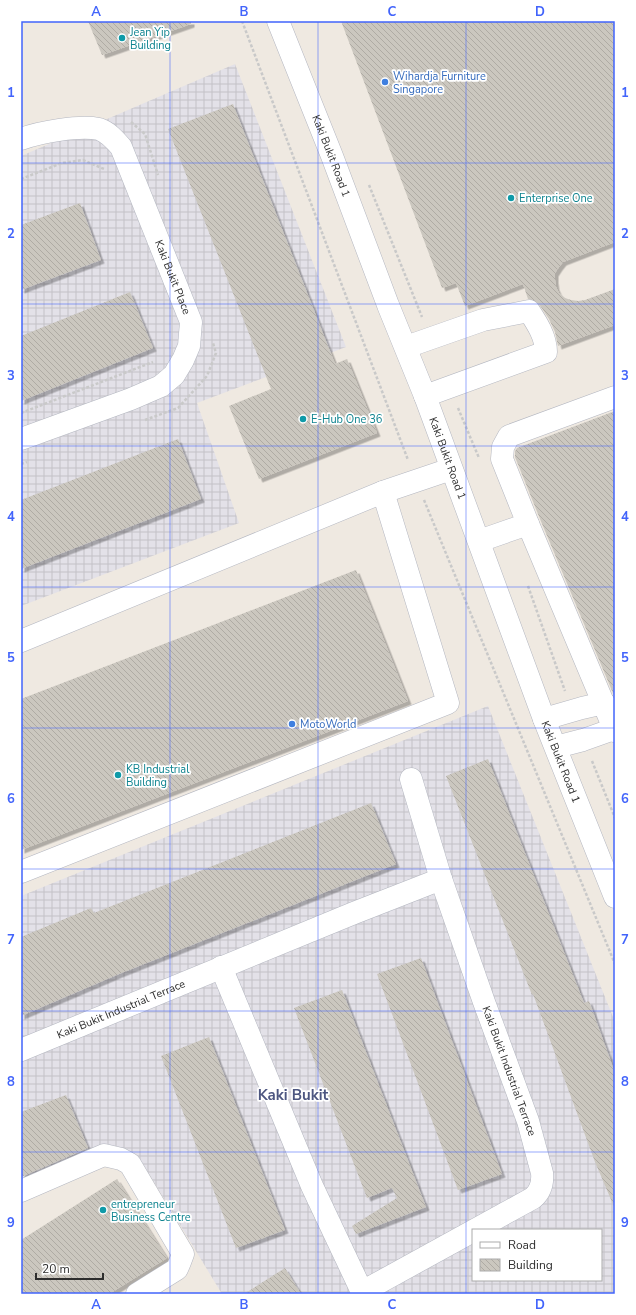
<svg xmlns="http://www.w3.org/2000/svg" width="636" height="1315" font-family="'Nunito Sans',sans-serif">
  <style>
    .industrial { fill: url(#industrial-grid); fill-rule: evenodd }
    .building { fill: url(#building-back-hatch); filter: url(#shadow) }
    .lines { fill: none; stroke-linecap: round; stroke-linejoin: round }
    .minor-casing { stroke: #b4b7c1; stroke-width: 23 }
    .path { stroke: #c9c9c9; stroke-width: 2.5; stroke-dasharray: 3 2; stroke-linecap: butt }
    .minor { stroke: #fff; stroke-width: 22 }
    .grid { fill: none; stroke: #4264fb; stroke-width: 1; stroke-opacity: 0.55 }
    .culture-dot { fill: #0f9aa8; stroke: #fff; stroke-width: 1.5 }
    .shop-dot { fill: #3f7fe0; stroke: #fff; stroke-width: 1.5 }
    .labels { text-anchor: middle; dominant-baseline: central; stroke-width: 3.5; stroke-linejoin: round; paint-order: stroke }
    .culture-label { font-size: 11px; fill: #0d838f; stroke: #fff; text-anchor: start }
    .shop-label { font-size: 11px; fill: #366cbe; stroke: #fff; text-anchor: start }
    .street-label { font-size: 11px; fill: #2e2e2e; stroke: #fff }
    .district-label { font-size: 15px; font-weight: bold; fill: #4d5680; stroke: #fff }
    .neatline { fill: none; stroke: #4264fb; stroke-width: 1.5 }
    .grid-label { font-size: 13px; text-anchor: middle; font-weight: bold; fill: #4264fb }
  </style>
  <defs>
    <pattern id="industrial-grid" width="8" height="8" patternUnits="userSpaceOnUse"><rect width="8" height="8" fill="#e3e1e8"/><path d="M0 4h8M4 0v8" fill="none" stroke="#c3c1c7"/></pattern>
    <pattern id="building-back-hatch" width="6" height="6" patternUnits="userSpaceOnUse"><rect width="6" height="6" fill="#cbc7bf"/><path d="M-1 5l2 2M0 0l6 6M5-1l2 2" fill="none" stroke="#afaba4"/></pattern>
    <filter id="shadow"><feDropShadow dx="3.5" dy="3.5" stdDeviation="0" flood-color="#0004"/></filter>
  </defs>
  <rect width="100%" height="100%" fill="#efe9e1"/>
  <g class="industrial">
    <polygon points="235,64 346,347 197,403 239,523 21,606 21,156"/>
    <path d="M488,706l127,316v272h-393l-85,-140 -116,46v-304zM473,1230h128v50h-128z"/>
  </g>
  <g class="building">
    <polygon points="88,21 191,21 191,24 102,55"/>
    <polygon points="341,21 615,21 615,242 563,262 559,267 555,273 555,280 556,287 559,293 565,298 571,300 578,301 585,300 615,289 615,325 558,346 555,332 549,319 539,304 534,300 528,299 523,284 465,306 456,283 442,288"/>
    <polygon points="233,104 335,364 347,359 377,433 259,479 229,406 271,389 168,129"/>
    <polygon points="80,203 101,260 21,290 21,225"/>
    <polygon points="130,292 153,348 21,401 21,336"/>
    <polygon points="615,411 615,698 540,519 515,457 515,451 517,448"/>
    <polygon points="178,439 201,499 21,569 21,500"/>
    <polygon points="356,570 408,701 21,850 21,699"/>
    <polygon points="488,759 584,1003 589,1001 615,1073 615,1209 595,1162 533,994 532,995 446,776"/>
    <polygon points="371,803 396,864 119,974 21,1016 21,937 91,908 94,913"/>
    <polygon points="421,958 502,1174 458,1190 377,974"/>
    <polygon points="342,990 426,1207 356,1234 352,1226 397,1198 392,1188 367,1198 294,1008"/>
    <polygon points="209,1037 285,1230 236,1248 161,1056"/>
    <polygon points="66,1095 88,1148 21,1177 21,1112"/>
    <polygon points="117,1179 167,1258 109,1294 21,1294 21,1240"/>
    <polygon points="285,1268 301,1294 244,1294"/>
  </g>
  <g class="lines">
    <g class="minor-casing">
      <g id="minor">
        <path id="s1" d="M278,21l54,135 56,149 37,91 119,323 71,178"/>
        <path id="s2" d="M21,139c19,-7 58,-14 78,-10 9,3 16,11 22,18l70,175 -2,24 -6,14 -9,15 -13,11 -30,13 -110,40"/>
        <path d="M406,347l77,-27 46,-9c8,12 17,26 17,41l-121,44"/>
        <polyline points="528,524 615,731"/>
        <polyline points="479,541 528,524 502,459 503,447 509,436 615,397"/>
        <polyline points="21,641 383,492 451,469"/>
        <polyline points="544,719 582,708 604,703"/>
        <polyline points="556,747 583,740 614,729"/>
        <polyline points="21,872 448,703 383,492"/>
        <polyline points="221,967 312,1186 363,1294"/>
        <path id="s3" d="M21,1050l333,-137 87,-34"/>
        <polyline points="21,1191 104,1155 121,1159 130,1164 183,1254 180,1262 177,1269 137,1294"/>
        <path d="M362,1292l171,-94c8,-7 10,-15 9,-25l-14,-52 -44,-119 -43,-123 -30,-100"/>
      </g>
    </g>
    <g class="path">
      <polyline points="242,21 408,460"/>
      <polyline points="131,122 145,134 158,175"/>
      <polyline points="21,179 62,163 83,160 104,169 104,171"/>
      <polyline points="369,185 422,317"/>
      <polyline points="458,408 479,458"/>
      <polyline points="21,413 153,362"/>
      <polyline points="145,420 178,408 207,376 216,353 213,343"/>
      <polyline points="21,464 27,462"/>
      <polyline points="424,500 615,964"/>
      <polyline points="528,586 565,691"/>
      <polyline points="592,761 615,818"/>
    </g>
    <use href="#minor" class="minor"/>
  </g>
  <path class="grid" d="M170,21v1273M318,21v1273M466,21v1273M21,163h594M21,304h594M21,446h594M21,587h594M21,728h594M21,869h594M21,1011h594M21,1152h594"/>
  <g class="culture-dot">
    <circle cx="122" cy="38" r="4"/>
    <circle cx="511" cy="198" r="4"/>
    <circle cx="303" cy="419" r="4"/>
    <circle cx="118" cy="775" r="4"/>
    <circle cx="103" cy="1210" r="4"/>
  </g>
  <g class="shop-dot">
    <circle cx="385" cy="82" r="4"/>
    <circle cx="292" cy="724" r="4"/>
  </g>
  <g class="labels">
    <g class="culture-label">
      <text x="130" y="32">Jean Yip<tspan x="130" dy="13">Building</tspan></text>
      <text x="519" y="198">Enterprise One</text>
      <text x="311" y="419">E-Hub One 36</text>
      <text x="126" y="769">KB Industrial<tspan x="126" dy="13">Building</tspan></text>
      <text x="111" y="1204">entrepreneur<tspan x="111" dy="13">Business Centre</tspan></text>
    </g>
    <g class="shop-label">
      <text x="393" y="76">Wihardja Furniture<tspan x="393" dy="13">Singapore</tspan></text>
      <text x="300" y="724">MotoWorld</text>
    </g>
    <g class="street-label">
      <text stroke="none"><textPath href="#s1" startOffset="145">Kaki Bukit Road 1</textPath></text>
      <text stroke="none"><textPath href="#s2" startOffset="248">Kaki Bukit Place</textPath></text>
      <text stroke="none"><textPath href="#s1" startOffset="469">Kaki Bukit Road 1</textPath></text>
      <text stroke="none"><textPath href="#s1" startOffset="793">Kaki Bukit Road 1</textPath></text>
      <text stroke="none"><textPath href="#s3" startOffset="108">Kaki Bukit Industrial Terrace</textPath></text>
      <text transform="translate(509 1071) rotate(70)">Kaki Bukit Industrial Terrace</text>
    </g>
    <g class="district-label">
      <text x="293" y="1095">Kaki Bukit</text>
    </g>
  </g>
  <rect width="636" height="1315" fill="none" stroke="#ffffff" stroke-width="44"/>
  <rect x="472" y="1229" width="130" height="52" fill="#ffffff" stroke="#ababab"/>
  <rect x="480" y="1242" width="20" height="6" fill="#ffffff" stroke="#ababab"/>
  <text x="508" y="1249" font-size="12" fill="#2e2e2e">Road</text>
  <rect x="480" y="1259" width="20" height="12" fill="url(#building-back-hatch)" stroke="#ababab"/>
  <text x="508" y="1269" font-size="12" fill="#2e2e2e">Building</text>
  <path d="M36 1273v6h67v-6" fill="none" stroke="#2e2e2e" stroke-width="2"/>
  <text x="42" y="1273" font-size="12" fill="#2e2e2e" stroke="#ffffff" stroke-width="3" paint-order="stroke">20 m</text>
  <rect x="22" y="22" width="592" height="1271" class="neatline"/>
  <g class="grid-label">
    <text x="96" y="16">A</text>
    <text x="244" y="16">B</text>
    <text x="392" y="16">C</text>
    <text x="540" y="16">D</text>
    <text x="11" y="97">1</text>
    <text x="625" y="97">1</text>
    <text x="11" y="238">2</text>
    <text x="625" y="238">2</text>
    <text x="11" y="380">3</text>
    <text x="625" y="380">3</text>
    <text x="11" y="521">4</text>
    <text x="625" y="521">4</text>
    <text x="11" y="662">5</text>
    <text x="625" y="662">5</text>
    <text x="11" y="803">6</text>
    <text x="625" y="803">6</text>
    <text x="11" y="944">7</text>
    <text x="625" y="944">7</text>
    <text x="11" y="1086">8</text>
    <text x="625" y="1086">8</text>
    <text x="11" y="1227">9</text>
    <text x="625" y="1227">9</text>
    <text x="96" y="1309">A</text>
    <text x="244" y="1309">B</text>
    <text x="392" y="1309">C</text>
    <text x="540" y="1309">D</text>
  </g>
</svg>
